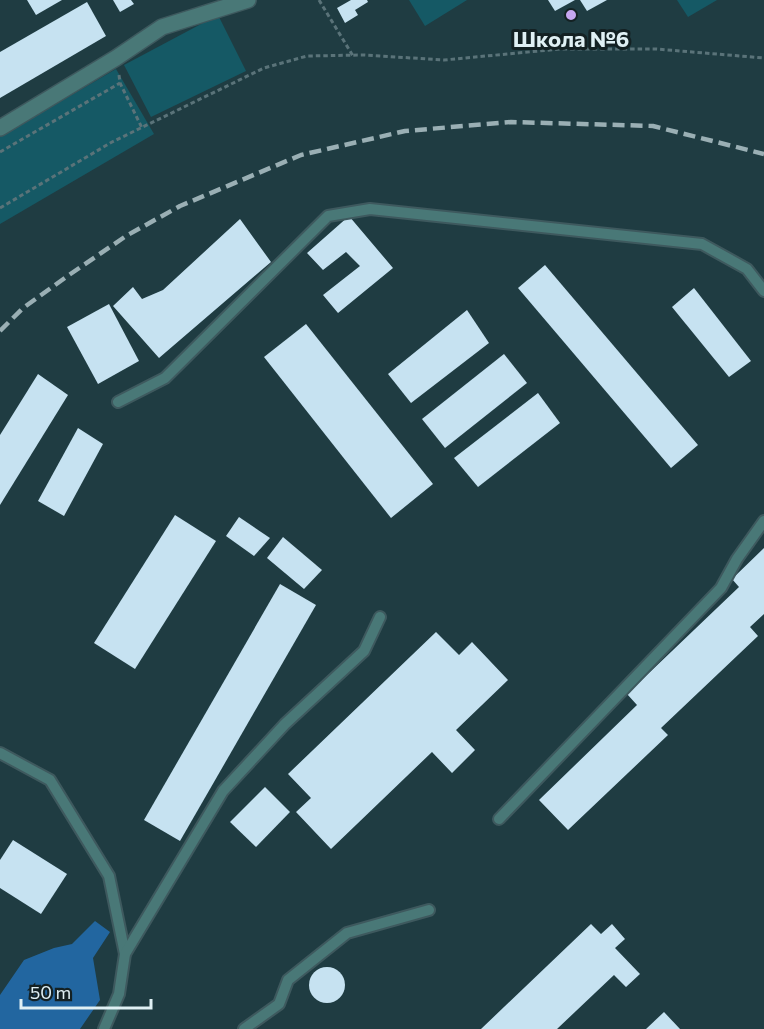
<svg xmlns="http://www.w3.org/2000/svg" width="764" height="1029" font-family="Commissioner,sans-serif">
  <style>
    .green { fill: #155965 }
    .water { fill: #2266a0 }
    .building { fill: #c6e2f1 }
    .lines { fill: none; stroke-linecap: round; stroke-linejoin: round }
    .lane-casing { stroke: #3e595e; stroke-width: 14 }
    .street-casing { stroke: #3e595e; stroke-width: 18 }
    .path { stroke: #5a7379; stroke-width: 3; stroke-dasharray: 4.5 3; stroke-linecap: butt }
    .lane { stroke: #497877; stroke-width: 10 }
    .street { stroke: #497877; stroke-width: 15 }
    .rail { stroke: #9aafb4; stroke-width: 4.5; stroke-dasharray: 12 6; stroke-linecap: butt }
    .poi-dot { fill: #c6a6f0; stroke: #142123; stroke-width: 2 }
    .labels { text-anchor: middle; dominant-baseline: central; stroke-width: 6; stroke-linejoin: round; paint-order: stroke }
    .poi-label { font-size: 22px; font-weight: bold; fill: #e0f0f4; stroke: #142123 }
  </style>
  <rect width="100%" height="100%" fill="#1f3c42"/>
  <g class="green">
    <polygon points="409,0 467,0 425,26"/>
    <polygon points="677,0 717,0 688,17"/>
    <polygon points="218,15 246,71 151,117 124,65"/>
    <polygon points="116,69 154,134 0,224 0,137"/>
  </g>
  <polygon class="water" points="95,921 110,932 93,958 100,1000 80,1029 0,1029 0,995 24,960 54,948 72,944"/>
  <g class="building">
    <polygon points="27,0 62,0 36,15"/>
    <polygon points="113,0 131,0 134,4 120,12"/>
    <polygon points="351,0 367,0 368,2 355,10 358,15 345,23 337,8"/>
    <polygon points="548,0 575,0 555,11"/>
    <polygon points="580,0 607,0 587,11"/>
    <polygon points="87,2 106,36 0,98 0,52"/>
    <polygon points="349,216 393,268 338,313 323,295 360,266 346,252 323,270 307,253"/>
    <polygon points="240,219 271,262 159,358 113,306 133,287 142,299 163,290"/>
    <polygon points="545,265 698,445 671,468 518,288"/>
    <polygon points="694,288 751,361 729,377 672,307"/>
    <polygon points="109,304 139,361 98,384 67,327"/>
    <polygon points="467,310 489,343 411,403 388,374"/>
    <polygon points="306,324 433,484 391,518 264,357"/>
    <polygon points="504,354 527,383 445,448 422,419"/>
    <polygon points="38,374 68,395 0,505 0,435"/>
    <polygon points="538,393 560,423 478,487 454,458"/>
    <polygon points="78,428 103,444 64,516 38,501"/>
    <polygon points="175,515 216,541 135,669 94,643"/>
    <polygon points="239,517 270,538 254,556 226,536"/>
    <polygon points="283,537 322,570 304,589 267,558"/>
    <polygon points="764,548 764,614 750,627 758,636 661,728 668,735 568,830 539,800 637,705 627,694 739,587 732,579"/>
    <polygon points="280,584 316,605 180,841 144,820"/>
    <polygon points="436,632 459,655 472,642 508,680 456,730 475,750 452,773 432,752 331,849 296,812 311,798 288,774"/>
    <polygon points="265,787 290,812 256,847 230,822"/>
    <polygon points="13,840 67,874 41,914 0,888 0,860"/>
    <polygon points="591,924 601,934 612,924 625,939 615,948 640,974 626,987 614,975 557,1029 481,1029"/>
    <circle cx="327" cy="985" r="18"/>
    <polygon points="664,1012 680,1029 646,1029"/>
  </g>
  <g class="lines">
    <g class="lane-casing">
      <g id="lane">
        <polyline points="118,402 165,378 328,216 370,209 702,244 747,269 764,291"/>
        <polyline points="0,753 50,780 109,876 125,954"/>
        <polyline points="499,819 721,588 737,559 764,521"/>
        <polyline points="104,1029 119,994 125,954 223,791 285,724 364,651 380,617"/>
        <polyline points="244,1029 279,1004 288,980 347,933 429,910"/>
      </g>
    </g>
    <g class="street-casing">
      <polyline id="street" points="0,128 116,58 162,27 248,0"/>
    </g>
    <g class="path">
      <polyline points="319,0 353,56"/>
      <polyline points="119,75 120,83 142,128"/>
      <polyline points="0,152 120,83"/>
      <polyline points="0,208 112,142 264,68 307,56 364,55 444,60 560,49 656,49 764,58"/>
    </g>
    <use href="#lane" class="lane"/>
    <use href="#street" class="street"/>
    <polyline class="rail" points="0,331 23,308 69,275 126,236 180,206 301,155 405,131 511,122 653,126 764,154"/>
  </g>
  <circle class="poi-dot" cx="571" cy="15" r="6"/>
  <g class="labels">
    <g class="poi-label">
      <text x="571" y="38">Школа №6</text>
    </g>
  </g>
  <path d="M21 999v9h130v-9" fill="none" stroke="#e0f0f4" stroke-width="3"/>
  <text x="30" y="999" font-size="18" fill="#e0f0f4" stroke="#142123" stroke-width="4.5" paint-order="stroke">50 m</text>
</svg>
